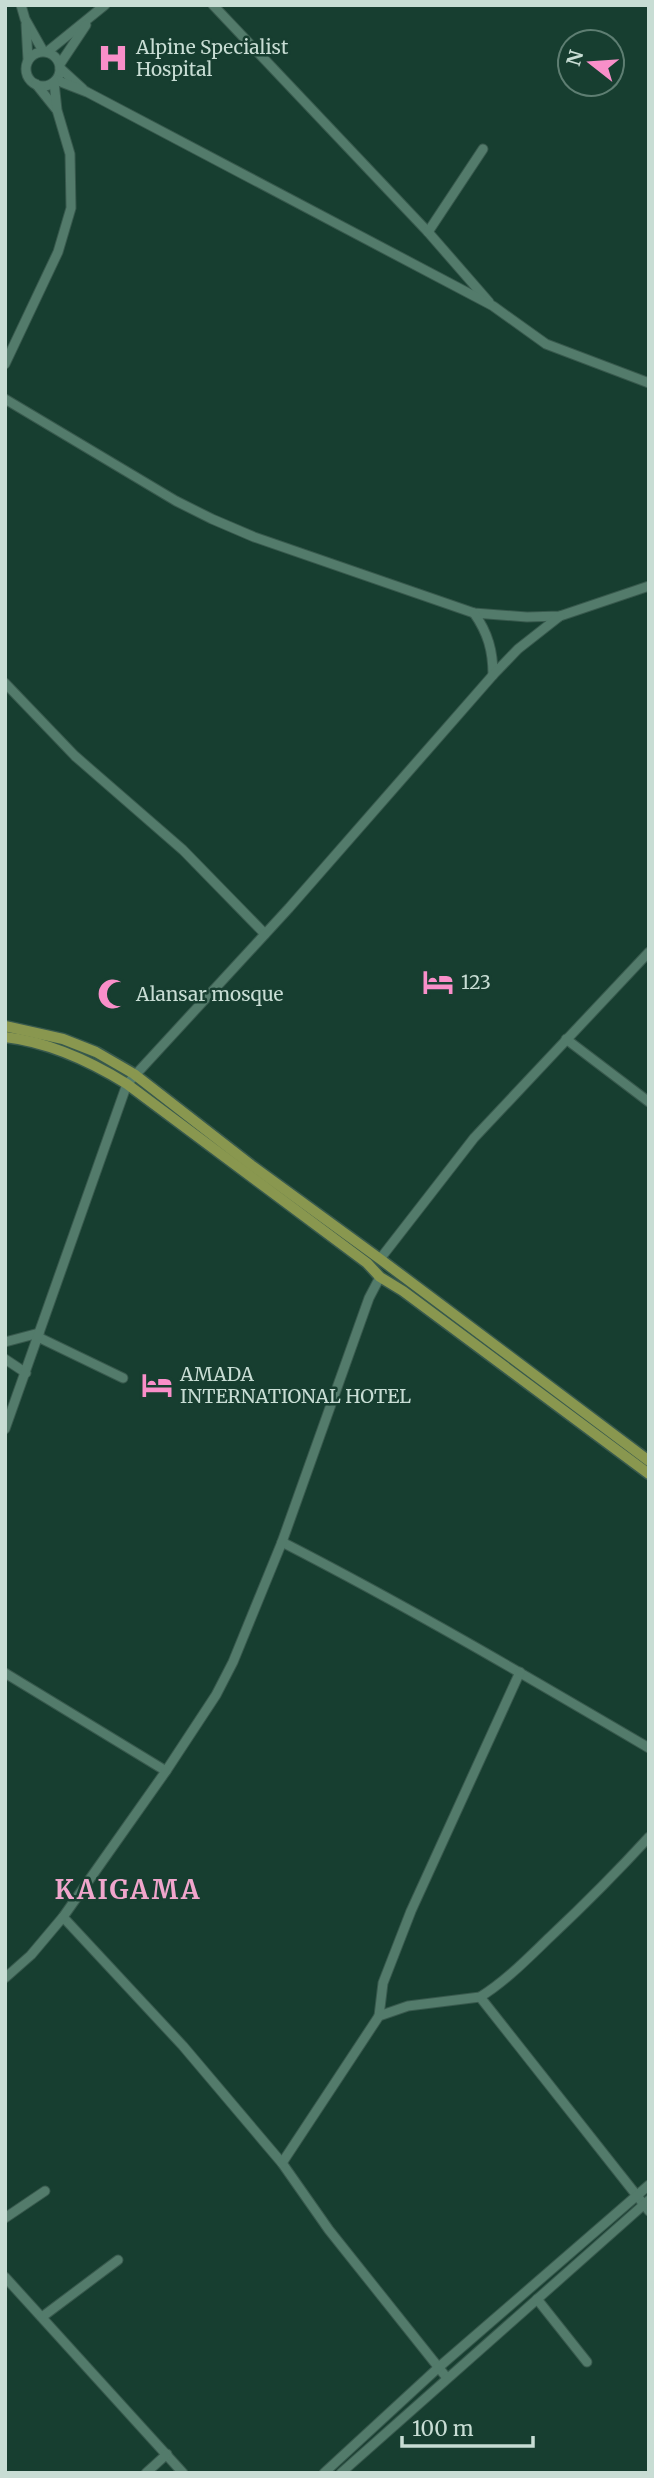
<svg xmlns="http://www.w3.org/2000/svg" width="654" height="2478" font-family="Merriweather,serif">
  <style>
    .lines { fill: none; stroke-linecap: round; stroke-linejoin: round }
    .minor-casing { stroke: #38594d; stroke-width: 11 }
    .major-casing { stroke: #38594d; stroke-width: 13 }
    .minor { stroke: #537b6b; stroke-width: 9 }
    .major { stroke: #89974f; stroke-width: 10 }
    .labels { text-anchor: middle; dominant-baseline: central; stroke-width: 5; stroke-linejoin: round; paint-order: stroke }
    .poi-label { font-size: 19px; fill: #c8ddd4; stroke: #173e30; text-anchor: start }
    .district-label { font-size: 26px; font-weight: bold; letter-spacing: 2px; fill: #f0a6cc; stroke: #173e30 }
  </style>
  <rect width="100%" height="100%" fill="#173e30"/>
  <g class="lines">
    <g class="minor-casing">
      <g id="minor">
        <polyline points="21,5 25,19 43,51"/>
        <polyline points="213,5 428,232 489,302"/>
        <polyline points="26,24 28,60"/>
        <polyline points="47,52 105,5"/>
        <circle cx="43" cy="69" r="17"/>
        <polyline points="60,64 86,25"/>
        <polyline points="60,68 83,89"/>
        <polyline points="56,80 87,92 493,306 546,344 649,383"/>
        <polyline points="36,84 56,109"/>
        <polyline points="428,232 483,149"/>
        <polyline points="5,364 58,252 71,208 70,154 57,110 54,82"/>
        <polyline points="5,399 176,501 212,519 254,537 474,613 527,617 560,616 649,586"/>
        <path d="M474,613c14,20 19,38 19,62"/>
        <polyline points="5,683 75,756 183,850 265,934"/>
        <polyline points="566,1039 649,1102"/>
        <polyline points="380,1259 474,1138 649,952"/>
        <polyline points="38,1337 123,1378"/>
        <polyline points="5,1342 39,1333"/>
        <polyline points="5,1359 26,1373"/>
        <polyline points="5,1429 127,1084 289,908 493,675 518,649 560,616"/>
        <path d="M282,1542c125,64 246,135 367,206"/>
        <polyline points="5,1673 166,1771"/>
        <polyline points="63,1917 183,2046 282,2163 329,2230 447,2378"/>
        <polyline points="5,1978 31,1955 63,1917 166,1771 216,1695 233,1662 282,1542 369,1298 380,1277"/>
        <polyline points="480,1997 649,2211"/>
        <polyline points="379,2016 383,1983 411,1911 520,1672"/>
        <path d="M282,2163l97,-147 29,-10 72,-9c26,-16 48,-39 70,-60 34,-32 67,-65 99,-100"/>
        <polyline points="5,2218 45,2191"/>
        <polyline points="5,2277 183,2473"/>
        <polyline points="537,2299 587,2362"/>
        <polyline points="42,2317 118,2260"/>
        <polyline points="146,2473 167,2454"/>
        <polyline points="324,2473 439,2367 649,2185"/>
        <polyline points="341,2473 649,2200"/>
      </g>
    </g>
    <g class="major-casing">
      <g id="major">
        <polyline points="5,1026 63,1039 96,1052 134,1074 251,1165 380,1259 649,1461"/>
        <path d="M5,1037c43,5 85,24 122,47l240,179 13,14 23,14 246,183"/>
      </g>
    </g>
    <use href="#minor" class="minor"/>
    <use href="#major" class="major"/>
  </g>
  <defs>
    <g id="hospital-bare" transform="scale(2.415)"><path d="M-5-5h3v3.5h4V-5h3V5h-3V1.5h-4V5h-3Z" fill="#f98fc9" stroke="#173e30" stroke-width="2.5" paint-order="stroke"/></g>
    <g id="hotel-bare" transform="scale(2.415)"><path d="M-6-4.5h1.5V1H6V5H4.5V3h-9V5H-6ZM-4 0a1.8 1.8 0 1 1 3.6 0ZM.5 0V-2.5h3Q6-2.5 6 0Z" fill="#f98fc9" stroke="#173e30" stroke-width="2.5" paint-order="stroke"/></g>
    <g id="mosque-bare" transform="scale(2.415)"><path d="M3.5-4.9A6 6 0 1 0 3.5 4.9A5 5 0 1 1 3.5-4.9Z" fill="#f98fc9" stroke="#173e30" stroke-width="2.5" paint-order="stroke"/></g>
  </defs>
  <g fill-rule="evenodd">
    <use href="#hospital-bare" x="113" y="58"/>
    <use href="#hotel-bare" x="438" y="982"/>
    <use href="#mosque-bare" x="113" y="994"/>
    <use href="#hotel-bare" x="157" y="1385"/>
  </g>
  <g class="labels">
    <g class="poi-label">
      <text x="136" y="47">Alpine Specialist<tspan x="136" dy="22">Hospital</tspan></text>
      <text x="461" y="982">123</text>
      <text x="136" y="994">Alansar mosque</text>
      <text x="180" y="1374">AMADA<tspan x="180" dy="22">INTERNATIONAL HOTEL</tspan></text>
    </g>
    <g class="district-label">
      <text x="128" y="1889">KAIGAMA</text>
    </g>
  </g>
  <rect width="654" height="2478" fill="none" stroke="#c8ddd4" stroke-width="14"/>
  <g transform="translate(591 63) rotate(287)"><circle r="33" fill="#173e30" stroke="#5e7e72" stroke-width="2"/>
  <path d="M0-5L12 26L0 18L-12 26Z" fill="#f98fc9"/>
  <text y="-10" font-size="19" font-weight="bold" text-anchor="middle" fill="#c8ddd4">N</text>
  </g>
  <path d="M402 2436v10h131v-10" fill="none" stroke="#c8ddd4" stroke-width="3.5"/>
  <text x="412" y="2436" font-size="21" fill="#c8ddd4" stroke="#173e30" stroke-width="5" paint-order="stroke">100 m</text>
</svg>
